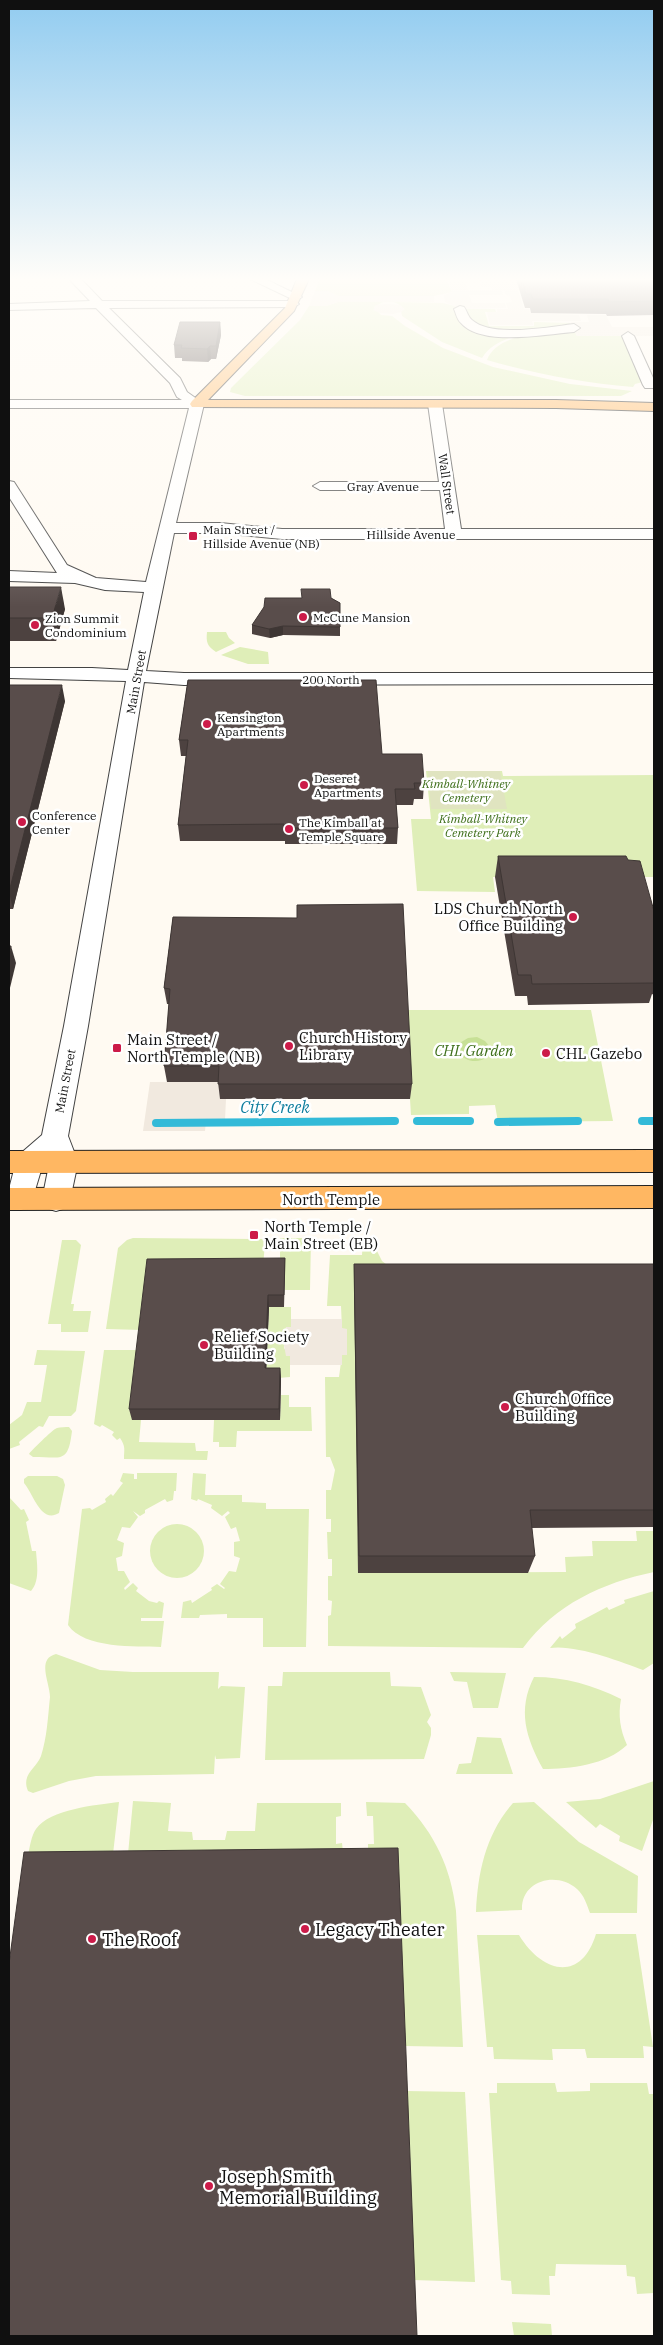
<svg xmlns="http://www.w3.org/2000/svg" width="663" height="2345" font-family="'IBM Plex Serif',serif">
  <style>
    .green { fill: #dfeeb8 }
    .forest { fill: #c7e096 }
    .cemetery { fill: #e0e4c0 }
    .plaza { fill: #f1e9df }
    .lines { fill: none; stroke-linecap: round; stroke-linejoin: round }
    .stream { stroke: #33bad8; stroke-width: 8 }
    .minor-casing { stroke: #434343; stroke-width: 2 }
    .major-casing { stroke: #212121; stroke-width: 2 }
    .minor { fill: #fff; fill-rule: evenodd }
    .major { fill: #ffb762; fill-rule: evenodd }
    .wall { fill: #4d4240 }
    .shaded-wall { fill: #3e3634 }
    .building { fill: #594d4b; stroke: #3e3634 }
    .poi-dot { fill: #cc1b49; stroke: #fff; stroke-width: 2 }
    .labels { text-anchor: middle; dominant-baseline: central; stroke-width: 5; stroke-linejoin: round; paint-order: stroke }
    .far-street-label { font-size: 12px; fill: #101010; stroke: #fff }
    .far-poi-label { font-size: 12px; fill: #101010; stroke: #fff; text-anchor: start }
    .far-park-label { font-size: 12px; font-style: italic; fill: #3d6e19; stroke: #fff }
    .poi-label { font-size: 15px; fill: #101010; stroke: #fff; text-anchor: start }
    .park-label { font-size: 15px; font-style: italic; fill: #3d6e19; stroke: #fff }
    .street-label { font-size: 15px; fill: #101010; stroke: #fff }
    .water-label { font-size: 16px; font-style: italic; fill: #0d7d9d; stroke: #fff }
    .near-poi-label { font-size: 18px; fill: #101010; stroke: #fff; text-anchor: start }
  </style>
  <rect width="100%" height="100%" fill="#fffaf2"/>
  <g class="green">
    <polygon points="320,279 446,279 452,292 434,296 338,296 327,291 315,291"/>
    <polygon points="338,302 383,302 374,307 381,315 392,316 405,326 443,348 493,367 570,384 632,391 621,396 245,396 230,392 231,388 300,320 309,306 326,306"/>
    <path d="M394,302l49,1 13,3c-2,30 41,27 62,29 -15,5 -28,10 -36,23l-40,-16 -40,-26 -2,-11z"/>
    <polygon points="466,309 495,309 496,312 485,312 489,326 534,326 534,322 570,323 571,327 510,332 477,328 464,311"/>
    <path d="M574,330l3,6h46l20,46 -8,2 -2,3c-50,-4 -98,-13 -146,-27 10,-28 63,-28 87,-30z"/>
    <path d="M207,632h19l3,6 6,5 -19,9c-9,-6 -10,-10 -9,-20z"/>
    <polygon points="240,647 268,652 269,664 248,664 221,655"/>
    <polygon points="426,771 502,771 503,776 654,775 654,877 493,877 495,892 417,891 411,819 431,819"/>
    <polygon points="167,1004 408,1010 591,1010 613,1121 498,1122 495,1105 469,1106 469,1114 411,1115 410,1099 220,1099 221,1082 167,1082 172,1005"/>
    <path d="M370,1237l12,24 14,11 -38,301 208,-1 -1,-15 28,-1 -1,-15h45l-1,-10h18v41c-52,11 -98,32 -131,76l-195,-2v-30l3,-1 1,-14 -4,-1v-24h4v-17h-4l-1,-27h4v-13h-5v-29h5l4,-20 -5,-13h-4l-1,-80h14l3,-22h5v-26h-5l-1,-23h-14l3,-51h32l1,-17z"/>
    <polygon points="133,1238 265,1239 263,1270 142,1330 106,1329 118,1248 127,1240"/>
    <polygon points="280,1238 311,1238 310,1290 285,1290 285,1271 280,1270"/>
    <polygon points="62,1240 76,1240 81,1245 71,1304 74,1304 73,1311 91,1311 88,1332 61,1332 61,1324 48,1324"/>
    <polygon points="269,1307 291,1307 291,1327 284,1335 284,1348 290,1356 290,1377 266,1379"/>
    <polygon points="37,1350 85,1351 76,1411 71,1416 49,1416 43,1427 39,1426 19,1442 20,1445 9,1449 9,1425 22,1415 27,1402 41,1402 47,1365 34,1365"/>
    <path d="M104,1350h36l-8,70h9l-2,22 56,1 1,8h12l-1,9 -83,-1c0,-10 2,-12 -4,-21l-3,2 -5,-5 2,-3 -12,-7 -2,2 -6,-3z"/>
    <polygon points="281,1395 289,1395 289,1407 311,1407 312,1431 237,1431 236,1447 219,1447 219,1442 213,1442 214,1420 280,1420"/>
    <path d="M69,1427l3,4c-4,33 -10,26 -39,26l-4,-3c1,-2 24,-25 28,-26 3,-1 9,-1 12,-1z"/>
    <path d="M123,1473l11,1v5h3v-6h40l-1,18h-2l-1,9 -6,2 -2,-3 -20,11v3l-5,3 -7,-5 5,6 -8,11 -8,-1 -5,13 7,3 -2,13 -6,2 2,13h6l6,11 -6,6 1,2 8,-7 5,5 -2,3 13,10 8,2 2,-2 5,2 -2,15h-21v3h23l-3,26c-25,-1 -77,2 -93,-22l14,-116 8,-1 2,2 14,-8 -1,-3 6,-5 2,2 10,-13 -3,-2z"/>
    <polygon points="193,1473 206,1474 205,1495 242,1495 242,1502 266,1503 266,1509 309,1509 306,1647 263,1647 263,1618 227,1618 227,1614 200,1615 199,1618 181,1618 183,1602 191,1600 192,1603 212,1590 211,1588 217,1584 224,1589 225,1588 220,1584 229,1571 236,1572 240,1558 234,1556 234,1542 240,1541 236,1527 231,1529 225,1517 230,1513 228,1511 222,1516 211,1508 212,1505 198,1499 197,1501 191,1499"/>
    <path d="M28,1476h29l6,3 2,6 -6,28c-18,11 -25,-18 -35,-30v-4z"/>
    <path d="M9,1497l12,13 3,-1 5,11 -3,2 6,29h4c1,13 4,30 -5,40l-22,-8z"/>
    <circle cx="177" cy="1551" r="27"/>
    <path d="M654,1591v72l-11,7c-23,-9 -69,-26 -93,-22l10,-12 2,3 14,-11 -1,-4 32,-17 2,3 16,-7 -1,-3z"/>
    <path d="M56,1654l44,16 33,2h86l-1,17 3,-3 24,1 -5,71 -24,1 -1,-4 -1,19 -118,2 -27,5 -36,12 -5,-2c-7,-17 8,-22 13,-35 6,-18 7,-40 9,-59 0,-14 -14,-38 6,-43z"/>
    <polygon points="283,1672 390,1672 391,1686 421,1687 431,1715 427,1722 431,1728 431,1735 424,1759 265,1760 268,1686 282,1686"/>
    <polygon points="450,1672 506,1673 498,1708 473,1708 467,1682 454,1681"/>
    <path d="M534,1677c31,0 59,8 87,22 -3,16 -1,31 6,46 -21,20 -57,24 -84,24 -17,-31 -26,-59 -9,-92z"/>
    <polygon points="477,1737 501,1738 513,1774 456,1774 459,1764 471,1763"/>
    <polygon points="654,1781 654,1817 642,1851 619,1841 620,1836 600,1824 596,1828 566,1802 600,1799"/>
    <polygon points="133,1801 171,1803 168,1831 192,1832 193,1840 225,1840 227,1831 255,1831 257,1803 341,1803 341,1816 336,1817 336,1844 342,1843 343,1852 128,1854"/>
    <path d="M119,1802l-6,52 -85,1c2,-8 3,-19 8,-26 14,-20 60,-24 83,-27z"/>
    <path d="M366,1802l39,1c30,31 46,65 51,108l7,136 -59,-1 -36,-195v-7h6l-1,-28h-6z"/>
    <path d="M534,1802l45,40 59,34 -1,37h-47c-3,-8 -6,-18 -13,-24 -20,-18 -56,-9 -55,21l-46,2c2,-41 10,-78 37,-109z"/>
    <path d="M596,1934h40l17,113 -10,-1 1,12h-57l-2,-9h-33l1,11 -59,-1 -1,-12h-6l-10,-112h42c23,38 62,48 77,-1z"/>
    <polygon points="497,2083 555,2083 557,2092 590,2091 590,2083 647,2083 649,2094 654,2094 654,2293 637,2294 635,2277 627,2276 626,2265 556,2264 555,2276 549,2276 550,2295 512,2294 511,2281 501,2280 489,2093 497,2093"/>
    <polygon points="406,2091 465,2092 475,2282 413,2280"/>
    <polygon points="512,2322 551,2324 552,2336 512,2336 514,2336"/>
  </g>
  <path class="forest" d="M477,1037l8,4 5,6 -2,10c-11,7 -23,5 -31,-6l1,-7 10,-6z"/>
  <polygon class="cemetery" points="428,771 500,771 507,809 431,809"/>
  <g class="plaza">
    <polygon points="529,279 522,290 518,290 524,309 529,309 530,313 579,315 581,321 532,321 533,325 490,325 487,312 497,312 497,309 508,309 506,303 512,302 510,296 506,295 504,290 502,290 503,295 469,295 472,303 505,303 506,308 460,309 445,302 444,295 452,292 449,282 465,282 467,289 470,290 492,290 491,287 481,287 480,280"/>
    <polygon points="315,291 327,291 339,296 434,296 434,302 338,302 326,306 309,306"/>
    <polygon points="387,304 400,305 405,309 401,312 393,314 380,313 373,310 376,305"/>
    <polygon points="587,315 606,315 612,327 654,327 654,336 577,336 571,322 589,322"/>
    <polygon points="150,1082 221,1082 220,1099 226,1099 225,1120 206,1121 205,1131 143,1131"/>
    <polygon points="291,1319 342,1319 342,1328 347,1329 347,1355 342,1355 342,1365 290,1365 290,1356 286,1356 283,1340 286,1327 291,1327"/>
  </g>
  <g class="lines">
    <g class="stream">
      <polyline points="417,1121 470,1121"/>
      <polyline points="642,1121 654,1121"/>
      <polyline points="498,1122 578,1121"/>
      <polyline points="156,1123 395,1121"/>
    </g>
    <g class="minor-casing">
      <g id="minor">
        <polygon points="69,279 81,279 102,301 293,301 299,304 293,307 109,308 180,378 187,392 204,404 176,523 220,523 282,529 445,529 440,490 320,490 313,486 320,482 439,482 428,404 435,400 442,404 461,529 654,529 654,539 282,539 220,533 174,533 146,671 184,673 654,673 654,684 184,685 144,682 88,1026 68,1136 78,1162 70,1200 66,1208 56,1211 46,1208 42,1200 50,1160 42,1167 30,1207 20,1210 10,1207 9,1189 16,1162 20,1154 42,1135 64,1026 126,681 9,678 9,668 92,668 128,670 144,592 105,590 75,583 9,581 9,571 57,573 9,497 9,481 14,482 67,565 96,578 146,582 189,408 9,408 9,400 182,400 177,397 170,383 96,308 9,310 9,304 90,301"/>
        <polygon points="250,279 265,279 302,297 296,300 292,299"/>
        <path d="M460,306l4,1c3,4 4,10 8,13 20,18 76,7 102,4l6,4 -6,4c-29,2 -92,15 -113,-9 -4,-3 -5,-10 -7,-14z"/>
        <polygon points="628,332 634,336 654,380 654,388 645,388 643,385 622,336"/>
      </g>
    </g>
    <g class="major-casing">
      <g id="major">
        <polygon points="297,279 309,279 294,311 208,400 556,400 654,403 654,411 556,408 192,407 190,404 192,401 285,308"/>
        <polygon points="654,1150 654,1172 9,1173 9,1151"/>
        <polygon points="654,1186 654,1208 9,1210 9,1188"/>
      </g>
    </g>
    <use href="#minor" class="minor"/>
    <use href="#major" class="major"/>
  </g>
  <g class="wall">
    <polygon points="516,279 654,279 654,315 607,316 606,314 531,313 530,308 525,308"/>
    <polygon points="220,322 221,335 216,359 211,359 208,362 182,361 182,358 175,358 174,345"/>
    <polygon points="9,587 65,609 56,641 9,641"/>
    <polygon points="331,598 340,603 340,636 283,635 270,638 252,634 252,625"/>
    <polygon points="188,680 382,754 424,783 423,799 414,799 413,805 396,805 398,828 397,844 285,844 285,841 180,841 178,825 186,756 181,756 179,740"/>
    <polygon points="9,685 65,701 13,909 9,909"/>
    <polygon points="498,856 654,911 654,995 652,994 649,1003 528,1005 527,996 515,996 495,877"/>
    <polygon points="173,917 412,1084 410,1099 220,1099 218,1082 167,1082 164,1066 169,1004 167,1004 164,988"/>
    <polygon points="285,1258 285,1270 284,1307 269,1307 266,1368 280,1368 281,1379 280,1420 132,1420 129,1409"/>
    <polygon points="354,1264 654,1264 654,1527 531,1528 535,1556 528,1573 358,1573 354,1286"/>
  </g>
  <g class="shaded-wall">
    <polygon points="220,322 221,335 216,359 216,346"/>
    <polygon points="210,346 211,359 208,362 207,349"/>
    <polygon points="61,587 65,609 56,641 52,618"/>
    <polygon points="283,626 283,635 270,638 269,629"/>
    <polygon points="62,685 65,701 13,909 9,892"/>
    <polygon points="11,946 16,963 9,992 9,956"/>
    <polygon points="268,1295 269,1307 266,1379 265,1368"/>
    <polygon points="280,1368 281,1379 280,1420 279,1409"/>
  </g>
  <g class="building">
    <polygon points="522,279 654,279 654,301 609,302 608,299 533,299 531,294 526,294"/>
    <polygon points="180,322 220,322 216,346 210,346 207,349 181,348 182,345 174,345"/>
    <polygon points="9,587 61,587 52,618 9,618"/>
    <polygon points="301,589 330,589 331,598 340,603 340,627 283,626 269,629 252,625 264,607 265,598 302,598"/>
    <polygon points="188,680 376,680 382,754 422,754 424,783 414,783 415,789 395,789 398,828 284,828 284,824 178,825 188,740 179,740"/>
    <polygon points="9,685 62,685 9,892"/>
    <polygon points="498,856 626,856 628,860 640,861 654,911 654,983 532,984 531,975 518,975"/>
    <polygon points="403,904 412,1084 218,1084 219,1066 164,1066 170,989 164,988 173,917 297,918 297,905"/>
    <polygon points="9,946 11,946 9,956"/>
    <polygon points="285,1258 284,1295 268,1295 265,1368 280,1368 279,1409 129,1409 147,1259"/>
    <polygon points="354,1264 654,1264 654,1510 530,1510 535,1556 359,1556"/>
    <polygon points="398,1848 417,2336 9,2336 9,1964 24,1852"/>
  </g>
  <linearGradient id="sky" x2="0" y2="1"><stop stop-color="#92ccf0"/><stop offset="0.46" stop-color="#fffdf9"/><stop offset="1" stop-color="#fffdf9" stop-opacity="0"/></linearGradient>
  <rect width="663" height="607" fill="url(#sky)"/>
  <g class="poi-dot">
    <rect x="188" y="531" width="10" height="10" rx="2.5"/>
    <circle cx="303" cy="617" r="5"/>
    <circle cx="35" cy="625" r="5"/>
    <circle cx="207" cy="724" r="5"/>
    <circle cx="304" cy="785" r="5"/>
    <circle cx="22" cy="822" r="5"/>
    <circle cx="289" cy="829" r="5"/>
    <circle cx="573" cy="917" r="5"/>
    <circle cx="289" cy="1046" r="5"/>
    <rect x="112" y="1043" width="10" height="10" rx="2.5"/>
    <circle cx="546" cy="1053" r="5"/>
    <rect x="249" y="1230" width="10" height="10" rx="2.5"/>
    <circle cx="204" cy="1345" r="5"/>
    <circle cx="505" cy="1407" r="5"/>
    <circle cx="305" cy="1929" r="5"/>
    <circle cx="92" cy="1939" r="5"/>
    <circle cx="209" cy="2186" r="5"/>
  </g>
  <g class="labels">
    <g class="far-street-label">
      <text transform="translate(447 484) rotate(82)">Wall Street</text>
      <text x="383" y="486">Gray Avenue</text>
      <text x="411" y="534">Hillside Avenue</text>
      <text x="331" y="679">200 North</text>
      <text transform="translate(136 682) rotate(-80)">Main Street</text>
      <text transform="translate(65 1081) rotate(-79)">Main Street</text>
    </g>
    <g class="far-poi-label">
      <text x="203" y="529">Main Street /<tspan x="203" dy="14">Hillside Avenue (NB)</tspan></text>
      <text x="313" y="617">McCune Mansion</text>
      <text x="45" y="618">Zion Summit<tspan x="45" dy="14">Condominium</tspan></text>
      <text x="217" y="717">Kensington<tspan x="217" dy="14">Apartments</tspan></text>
      <text x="314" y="778">Deseret<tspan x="314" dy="14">Apartments</tspan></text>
      <text x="32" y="815">Conference<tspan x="32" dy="14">Center</tspan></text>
      <text x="299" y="822">The Kimball at<tspan x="299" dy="14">Temple Square</tspan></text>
    </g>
    <g class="far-park-label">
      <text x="466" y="783">Kimball-Whitney<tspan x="466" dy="14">Cemetery</tspan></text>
      <text x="483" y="818">Kimball-Whitney<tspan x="483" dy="14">Cemetery Park</tspan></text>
    </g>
    <g class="poi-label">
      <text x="563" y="908" text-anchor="end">LDS Church North<tspan x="563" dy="17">Office Building</tspan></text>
      <text x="299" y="1037">Church History<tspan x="299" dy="17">Library</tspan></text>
      <text x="127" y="1039">Main Street /<tspan x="127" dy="17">North Temple (NB)</tspan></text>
      <text x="556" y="1053">CHL Gazebo</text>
      <text x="264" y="1226">North Temple /<tspan x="264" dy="17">Main Street (EB)</tspan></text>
      <text x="214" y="1336">Relief Society<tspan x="214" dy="17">Building</tspan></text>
      <text x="515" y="1398">Church Office<tspan x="515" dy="17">Building</tspan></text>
    </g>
    <g class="park-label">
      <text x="474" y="1050">CHL Garden</text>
    </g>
    <g class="street-label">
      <text x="331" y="1199">North Temple</text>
    </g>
    <g class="water-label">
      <text x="275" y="1107">City Creek</text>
    </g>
    <g class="near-poi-label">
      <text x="315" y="1929">Legacy Theater</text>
      <text x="102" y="1939">The Roof</text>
      <text x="219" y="2176">Joseph Smith<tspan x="219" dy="21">Memorial Building</tspan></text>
    </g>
  </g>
  <rect width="663" height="2345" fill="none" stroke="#101010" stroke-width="20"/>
</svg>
